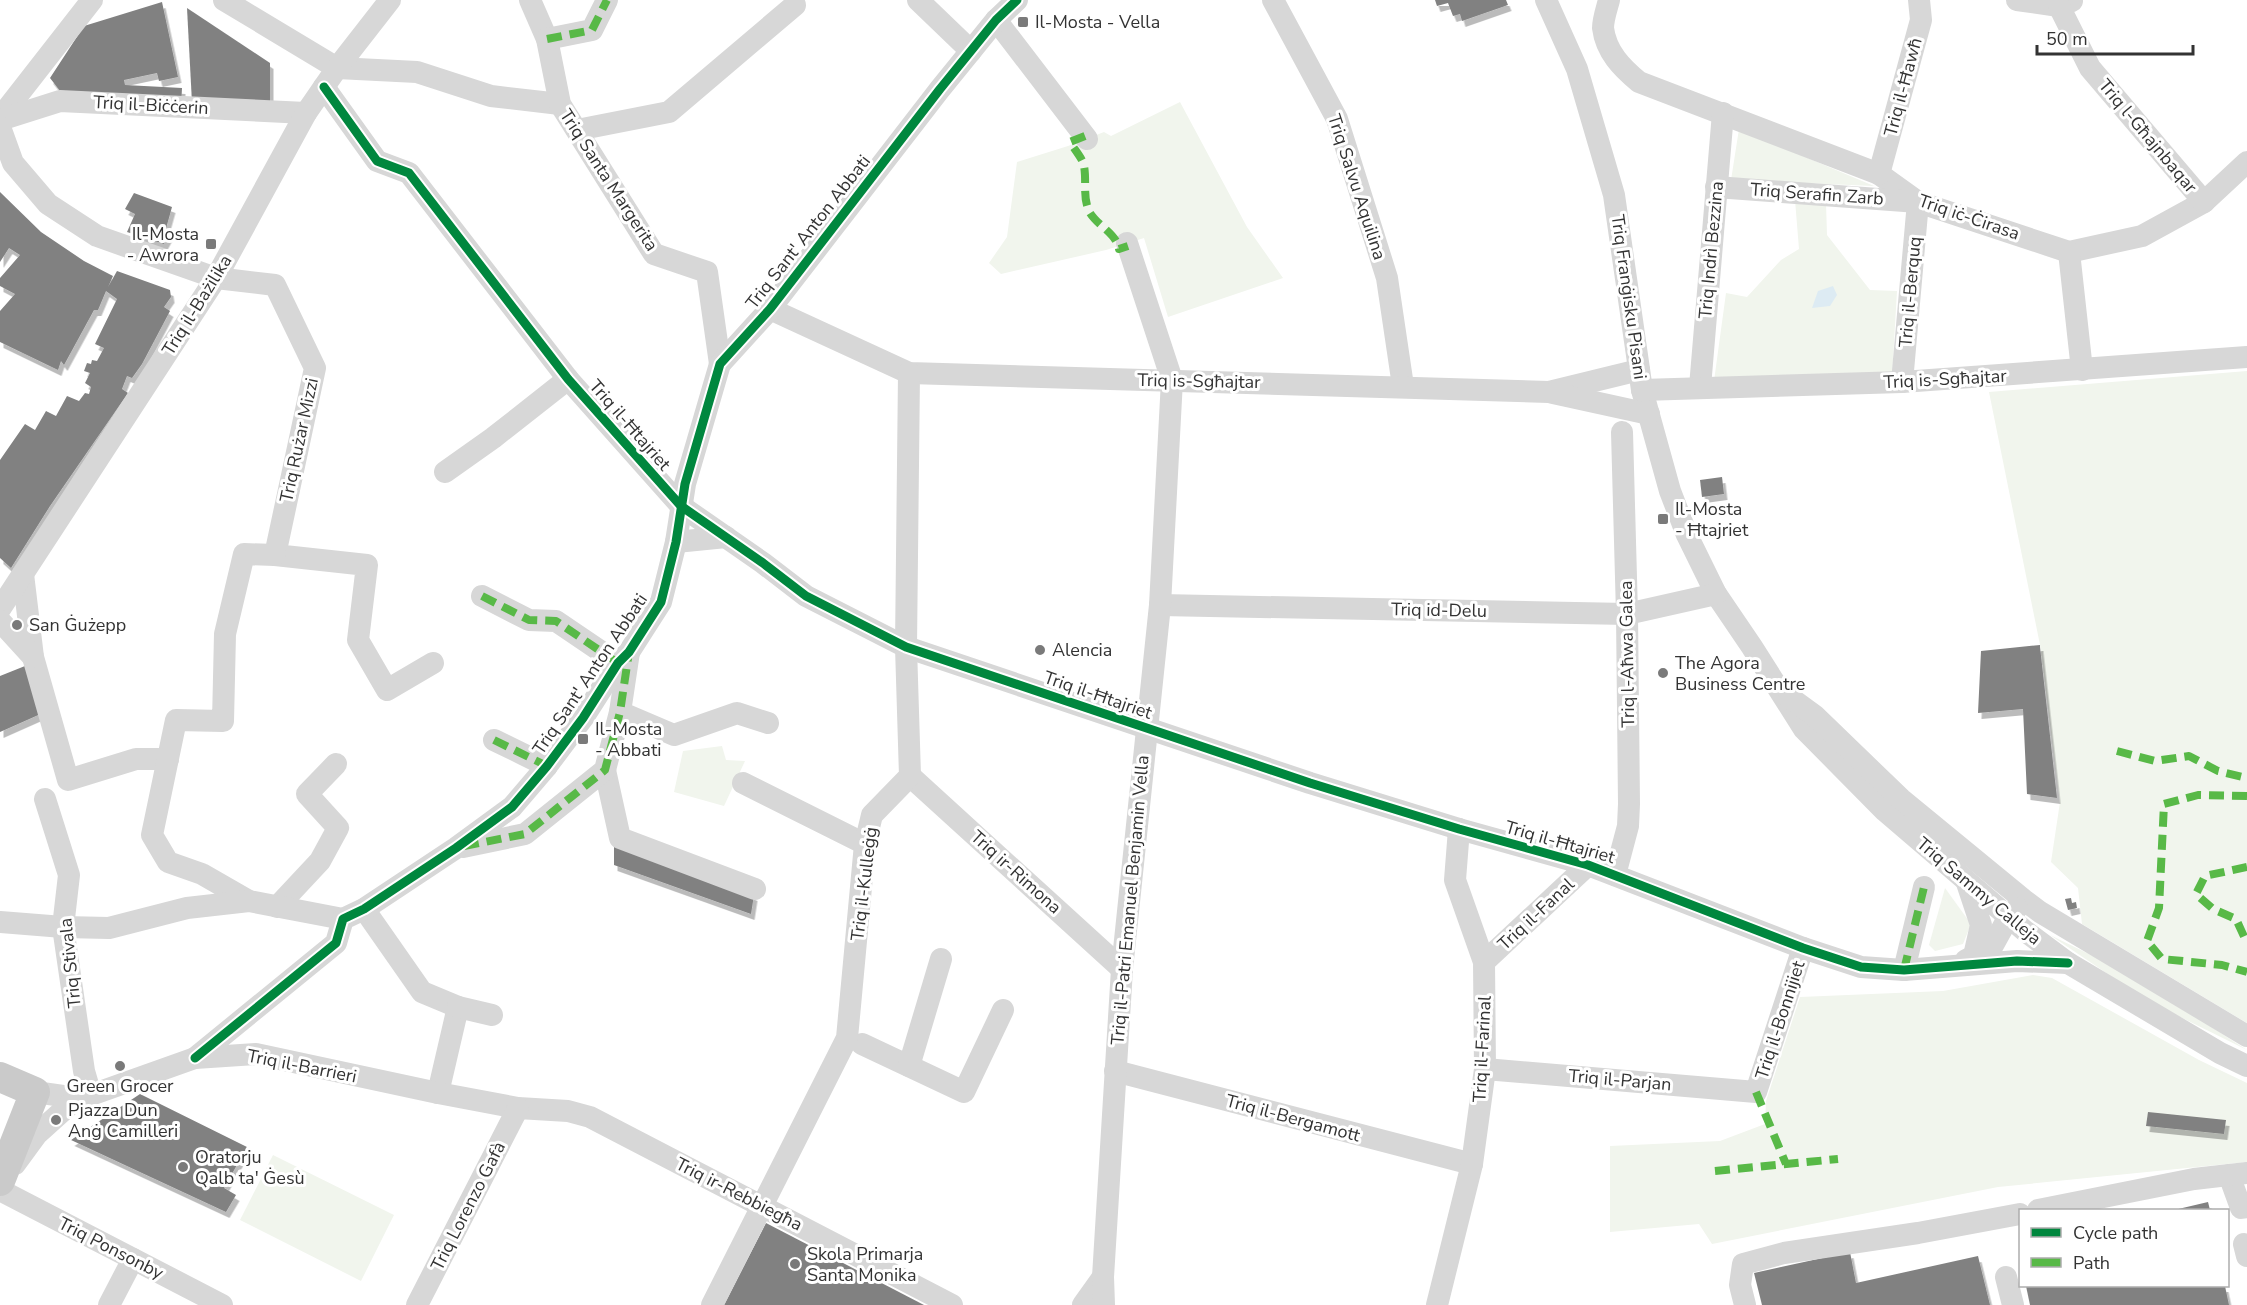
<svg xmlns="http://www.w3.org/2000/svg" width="2247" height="1305" font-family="'Nunito Sans',sans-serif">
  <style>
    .green { fill: #f1f5ed }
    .water { fill: #ddebf3 }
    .building { fill: #818181; filter: url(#shadow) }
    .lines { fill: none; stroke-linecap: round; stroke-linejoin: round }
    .minor { stroke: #d7d7d7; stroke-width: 22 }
    .major { stroke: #cacaca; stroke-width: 30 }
    .quiet { stroke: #58b947; stroke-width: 8; stroke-dasharray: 15 8; stroke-linecap: butt }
    .cycleway-casing { stroke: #fff; stroke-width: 13 }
    .cycleway { stroke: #00873e; stroke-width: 9 }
    .poi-dot { fill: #7a7a7a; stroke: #fff; stroke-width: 2 }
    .labels { text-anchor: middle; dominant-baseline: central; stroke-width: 6; stroke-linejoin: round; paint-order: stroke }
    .poi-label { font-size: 18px; fill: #333; stroke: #fff; text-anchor: start }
    .street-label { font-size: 18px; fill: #333; stroke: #fff }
  </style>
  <defs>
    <filter id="shadow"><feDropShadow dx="3.5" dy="6" stdDeviation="0" flood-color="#0004"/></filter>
  </defs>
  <rect width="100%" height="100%" fill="#fff"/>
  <g class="green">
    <polygon points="1180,102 1247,227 1283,278 1168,317 1144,238 1106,250 1001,274 989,263 1007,237 1017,162 1068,146 1104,132 1111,136"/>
    <polygon points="1739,129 1874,186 1731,180"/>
    <polygon points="1795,200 1826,203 1827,235 1870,290 1897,291 1892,377 1714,381 1726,293 1747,297 1781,260 1799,249"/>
    <polygon points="2247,371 2247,1023 2082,924 2078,888 2051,862 2060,802 2040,645 1989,392"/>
    <polygon points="722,746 726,760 745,761 724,806 674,792 683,751"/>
    <polygon points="1945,888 1971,924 1963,944 1935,951 1929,945"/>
    <polygon points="2050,935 2126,972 2247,1050 2148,1001"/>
    <polygon points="2033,975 2052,978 2199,1060 2247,1083 2247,1162 1998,1187 1712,1244 1699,1224 1610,1232 1610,1146 1720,1141 1765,1124 1766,1101 1800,997 1943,991"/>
    <polygon points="273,1155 394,1215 361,1281 240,1220"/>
  </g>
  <polygon class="water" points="1833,286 1837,295 1830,306 1812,308 1818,291"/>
  <g class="building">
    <polygon points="1435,0 1506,0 1508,5 1462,21 1460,14 1453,16 1448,3 1437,6"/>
    <polygon points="162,2 178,77 159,81 157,73 124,80 125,85 182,88 181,107 64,96 50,78 84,26"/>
    <polygon points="187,8 270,63 270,108 192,103"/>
    <polygon points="0,192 41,232 84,261 113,276 108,287 117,271 170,290 171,297 164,307 170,311 142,364 132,378 127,376 122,389 128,393 50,506 11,568 0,558 0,460 25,424 35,430 46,411 56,416 67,396 79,401 85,393 89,394 91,387 85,383 90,373 84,371 87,363 91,364 92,360 97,361 104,348 95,344 117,299 106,291 98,310 94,310 64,365 61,361 58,370 0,342 0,311 15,294 0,286 0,278 20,255 9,248 0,262"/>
    <polygon points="134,193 172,207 165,232 169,235 164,244 127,232 135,214 125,209"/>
    <polygon points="1722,477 1724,494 1702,497 1700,480"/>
    <polygon points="2040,645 2040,647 2057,798 2027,794 2023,709 1978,713 1981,651"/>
    <polygon points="25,666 45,712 0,732 0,676"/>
    <polygon points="614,841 754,895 751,914 614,865"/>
    <polygon points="2071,898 2072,903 2076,902 2077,908 2068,910 2065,899"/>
    <polygon points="140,1094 247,1147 224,1188 236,1195 226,1212 71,1140"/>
    <polygon points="2148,1112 2226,1120 2224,1134 2146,1126"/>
    <polygon points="2208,1202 2210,1210 2174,1210"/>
    <polygon points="766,1223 924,1305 724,1305"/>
    <polygon points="1850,1252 1856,1283 1978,1256 1990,1305 1762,1305 1754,1273"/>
    <polygon points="2026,1286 2225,1286 2229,1305 2030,1305"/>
  </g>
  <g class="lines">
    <g class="minor">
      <polyline points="224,0 337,68 417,72 491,96 560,104"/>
      <polyline points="530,0 547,39 560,104 654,254 707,272 720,364"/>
      <polyline points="918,0 971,51"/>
      <polyline points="1273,0 1337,119 1387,278 1403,386"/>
      <polyline points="1546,0 1577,69 1614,195 1642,390 1670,491 1687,535 1716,594 1752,647 1804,729 1885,811 2025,931 2068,963 2220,1053 2247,1066"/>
      <path d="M1609,0c-2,8 -6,19 -6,28 3,24 19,40 36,54l240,92 39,28 151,50 73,-16 62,-34 43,-40"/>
      <polyline points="2017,0 2059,6 2072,1"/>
      <polyline points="2059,6 2090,68 2204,202"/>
      <polyline points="996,20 1087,139"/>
      <polyline points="547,39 592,30 607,0"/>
      <polyline points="324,87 377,161 409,173 568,379 681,506 763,563 806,596 906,647 1310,783 1459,829 1588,865 1803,948 1861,967 1904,970 2017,961 2068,963"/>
      <polyline points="0,118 92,0"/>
      <polyline points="0,120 60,101 306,113"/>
      <polyline points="0,127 13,163 48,204 97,236 216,278 275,285 315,368 275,555 367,565 358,640 387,690 433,663"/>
      <polyline points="577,130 669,112 795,5"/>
      <polyline points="1879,174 1921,20 1919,0"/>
      <polyline points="1716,187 1918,202 1902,382"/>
      <polyline points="2069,252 2082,370"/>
      <polyline points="770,309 909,373 1549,392 1639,370"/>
      <polyline points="1700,387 1723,113"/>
      <polyline points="1642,390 1902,382 2247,357"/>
      <polyline points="1553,393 1649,414"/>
      <polyline points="445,472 493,438 568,379"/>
      <polyline points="676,542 726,537"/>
      <polyline points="23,574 33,657 68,780 136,759 168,759"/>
      <polyline points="482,596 529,620 556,621 618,663"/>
      <polyline points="1160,605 1627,614 1716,594"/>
      <polyline points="0,609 216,278 306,113 337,68 390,0"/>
      <polyline points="0,621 33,657"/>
      <polyline points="1789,697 1815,716 1901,799 2024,900 2040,912 2247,1036"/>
      <polyline points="620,712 674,735 737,713 768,723"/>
      <polyline points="494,740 547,766"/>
      <polyline points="605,770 620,838 755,889"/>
      <polyline points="910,776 1122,969"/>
      <polyline points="743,783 865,844"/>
      <polyline points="45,799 69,875 63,927 84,1071 91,1095"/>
      <polyline points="463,847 525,834 605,770 620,712 629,652"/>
      <polyline points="1615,875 1628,826 1629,804 1627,614 1622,432"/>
      <polyline points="1967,883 1981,925 1974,956"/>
      <polyline points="249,901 202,874 168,862 152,835 176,720 223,721 225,634 244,554 275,555"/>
      <polyline points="277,907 320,861 338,828 307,794 336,764"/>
      <polyline points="364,909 422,992 458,1007 438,1093"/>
      <polyline points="0,922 63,927 109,928 187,908 249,901 343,919"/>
      <polyline points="1966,960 1992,947 2008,918 2017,908"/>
      <polyline points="1484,962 1588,865"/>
      <polyline points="1904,970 1924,887"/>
      <polyline points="458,1007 492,1015"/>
      <polyline points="862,1044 964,1092 1003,1010"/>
      <polyline points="195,1058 336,943 343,919 364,909 456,848 512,807 547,766 583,718 618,663 629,652 661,602 676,542 685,484 720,364 770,309 940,89 996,20 1017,0"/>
      <polyline points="909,1066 941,959"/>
      <polyline points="1485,1069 1756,1092 1803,948"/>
      <polyline points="1115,1071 1472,1164"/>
      <polyline points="35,1092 77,1098 91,1095 195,1058 256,1054 438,1093 518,1108 568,1111 590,1117 952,1305"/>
      <polyline points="15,1164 37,1134 77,1098"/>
      <polyline points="2229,1175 2241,1208 2247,1207"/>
      <polyline points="0,1190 222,1305"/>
      <polyline points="2038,1210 2194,1179 2247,1173"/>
      <polyline points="2244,1244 2247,1256"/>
      <polyline points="2006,1277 2013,1305"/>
      <polyline points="109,1305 133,1259"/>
      <polyline points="417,1305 518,1108"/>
      <polyline points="712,1305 847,1038 865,844 872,815 910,776 906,647 909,373"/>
      <polyline points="1083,1305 1103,1277"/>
      <polyline points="1104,1305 1103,1277 1122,969 1160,605 1172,380 1127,243"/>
      <polyline points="1437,1305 1472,1164 1485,1069 1484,962 1455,880 1459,829"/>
      <polyline points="1745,1305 1740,1285 1743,1264 1784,1253 1918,1233 2020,1214"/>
    </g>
    <polyline class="major" points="0,1077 35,1092 0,1181"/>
    <g class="quiet">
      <polyline points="547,39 592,30 607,0"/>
      <path d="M1085,136l-15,6c4,7 13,17 14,24 3,16 -2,32 6,47 9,14 26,20 29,36l9,-3"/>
      <polyline points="482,596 529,620 556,621 618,663"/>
      <polyline points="494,740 547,766"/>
      <polyline points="2117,751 2155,761 2189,756 2218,771 2247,778"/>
      <polyline points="2247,796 2198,795 2164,804 2159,908 2147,941 2162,959 2222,965 2247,972"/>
      <polyline points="464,846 525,834 605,770 620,712 629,652"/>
      <polyline points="2247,867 2205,876 2196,894 2213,909 2236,919 2247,943"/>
      <polyline points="1904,970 1924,887"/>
      <polyline points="1756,1092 1786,1164"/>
      <polyline points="1715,1171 1838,1159"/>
    </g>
    <g class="cycleway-casing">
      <g id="cycleway">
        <polyline points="324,87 377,161 409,173 568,379 681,506 763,563 806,596 906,647 1310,783 1459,829 1588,865 1803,948 1861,967 1904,970 2017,961 2068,963"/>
        <polyline points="195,1058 336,943 343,919 364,909 456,848 512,807 547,766 583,718 618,663 629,652 661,602 676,542 685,484 720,364 770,309 940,89 996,20 1017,0"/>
      </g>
    </g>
    <use href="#cycleway" class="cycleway"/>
  </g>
  <g class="poi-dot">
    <rect x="1017" y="16" width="12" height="12" rx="3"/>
    <rect x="205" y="238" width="12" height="12" rx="3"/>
    <rect x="1657" y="513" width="12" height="12" rx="3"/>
    <circle cx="17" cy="625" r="6"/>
    <circle cx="1040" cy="650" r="6"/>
    <circle cx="1663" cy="673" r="6"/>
    <rect x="577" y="733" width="12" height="12" rx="3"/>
    <circle cx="120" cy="1066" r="6"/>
    <circle cx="56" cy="1120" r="6"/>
    <circle cx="183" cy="1167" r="6"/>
    <circle cx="795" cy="1264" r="6"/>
  </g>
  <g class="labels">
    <g class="poi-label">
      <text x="1035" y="22">Il-Mosta - Vella</text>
      <text x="199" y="234" text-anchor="end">Il-Mosta<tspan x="199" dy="21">- Awrora</tspan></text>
      <text x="1675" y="509">Il-Mosta<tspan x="1675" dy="21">- Ħtajriet</tspan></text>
      <text x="29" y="625">San Ġużepp</text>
      <text x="1052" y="650">Alencia</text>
      <text x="1675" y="663">The Agora<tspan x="1675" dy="21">Business Centre</tspan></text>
      <text x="595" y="729">Il-Mosta<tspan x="595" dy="21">- Abbati</tspan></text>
      <text x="120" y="1086" text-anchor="middle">Green Grocer</text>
      <text x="68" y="1110">Pjazza Dun<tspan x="68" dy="21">Anġ Camilleri</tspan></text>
      <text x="195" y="1157">Oratorju<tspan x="195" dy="21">Qalb ta' Ġesù</tspan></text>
      <text x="807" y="1254">Skola Primarja<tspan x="807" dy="21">Santa Monika</tspan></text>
    </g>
    <g class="street-label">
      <text transform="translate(1903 87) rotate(-75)">Triq il-Ħawħ</text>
      <text transform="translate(151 105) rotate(3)">Triq il-Biċċerin</text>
      <text transform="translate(2148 136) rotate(50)">Triq l-Għajnbaqar</text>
      <text transform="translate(609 180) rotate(57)">Triq Santa Margerita</text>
      <text transform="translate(1357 187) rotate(72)">Triq Salvu Aquilina</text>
      <text transform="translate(1817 194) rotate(4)">Triq Serafin Zarb</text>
      <text transform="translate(1969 217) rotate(19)">Triq iċ-Ċirasa</text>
      <text transform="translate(808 232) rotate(-52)">Triq Sant' Anton Abbati</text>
      <text transform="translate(1711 250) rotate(-85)">Triq Indrì Bezzina</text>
      <text transform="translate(1910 292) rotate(-85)">Triq il-Berquq</text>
      <text transform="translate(1629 297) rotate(82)">Triq Franġisku Pisani</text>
      <text transform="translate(197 305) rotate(-58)">Triq il-Bażilika</text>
      <text transform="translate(1945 379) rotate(-3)">Triq is-Sgħajtar</text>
      <text transform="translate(1199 381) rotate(1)">Triq is-Sgħajtar</text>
      <text transform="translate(630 425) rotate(49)">Triq il-Ħtajriet</text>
      <text transform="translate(299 440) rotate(-78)">Triq Rużar Mizzi</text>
      <text transform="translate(1439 610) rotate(1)">Triq id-Delu</text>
      <text transform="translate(1627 654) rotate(-91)">Triq l-Aħwa Galea</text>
      <text transform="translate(590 674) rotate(-56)">Triq Sant' Anton Abbati</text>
      <text transform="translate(1098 695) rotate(19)">Triq il-Ħtajriet</text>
      <text transform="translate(1560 842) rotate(16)">Triq il-Ħtajriet</text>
      <text transform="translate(1016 872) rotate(42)">Triq ir-Rimona</text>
      <text transform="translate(864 884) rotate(-83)">Triq il-Kulleġġ</text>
      <text transform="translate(1979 891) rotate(40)">Triq Sammy Calleja</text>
      <text transform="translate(1130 900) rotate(-85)">Triq il-Patri Emanuel Benjamin Vella</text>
      <text transform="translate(1536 914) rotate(-43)">Triq il-Fanal</text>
      <text transform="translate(70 963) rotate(-96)">Triq Stivala</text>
      <text transform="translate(1780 1020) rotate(-72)">Triq il-Bonnijiet</text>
      <text transform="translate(1482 1049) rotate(-87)">Triq il-Farinal</text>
      <text transform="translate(302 1066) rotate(11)">Triq il-Barrieri</text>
      <text transform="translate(1620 1080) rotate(5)">Triq il-Parjan</text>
      <text transform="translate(1293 1118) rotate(15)">Triq il-Bergamott</text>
      <text transform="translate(739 1194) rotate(27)">Triq ir-Rebbiegħa</text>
      <text transform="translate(468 1206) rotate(-63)">Triq Lorenzo Gafà</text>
      <text transform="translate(111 1248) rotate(27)">Triq Ponsonby</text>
    </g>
  </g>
  <rect x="2019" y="1209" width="210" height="78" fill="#ffffff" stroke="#adadad" stroke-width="1.5"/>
  <rect x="2031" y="1228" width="30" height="9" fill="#00873e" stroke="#adadad" stroke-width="1.5"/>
  <text x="2073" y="1239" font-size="18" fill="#333333">Cycle path</text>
  <rect x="2031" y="1258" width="30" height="9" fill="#58b947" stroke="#adadad" stroke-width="1.5"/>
  <text x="2073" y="1269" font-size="18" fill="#333333">Path</text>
  <path d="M2037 45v9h156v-9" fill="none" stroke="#333333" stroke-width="3"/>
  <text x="2046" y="45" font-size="18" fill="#333333" stroke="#ffffff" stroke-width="4.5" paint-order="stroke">50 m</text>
</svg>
